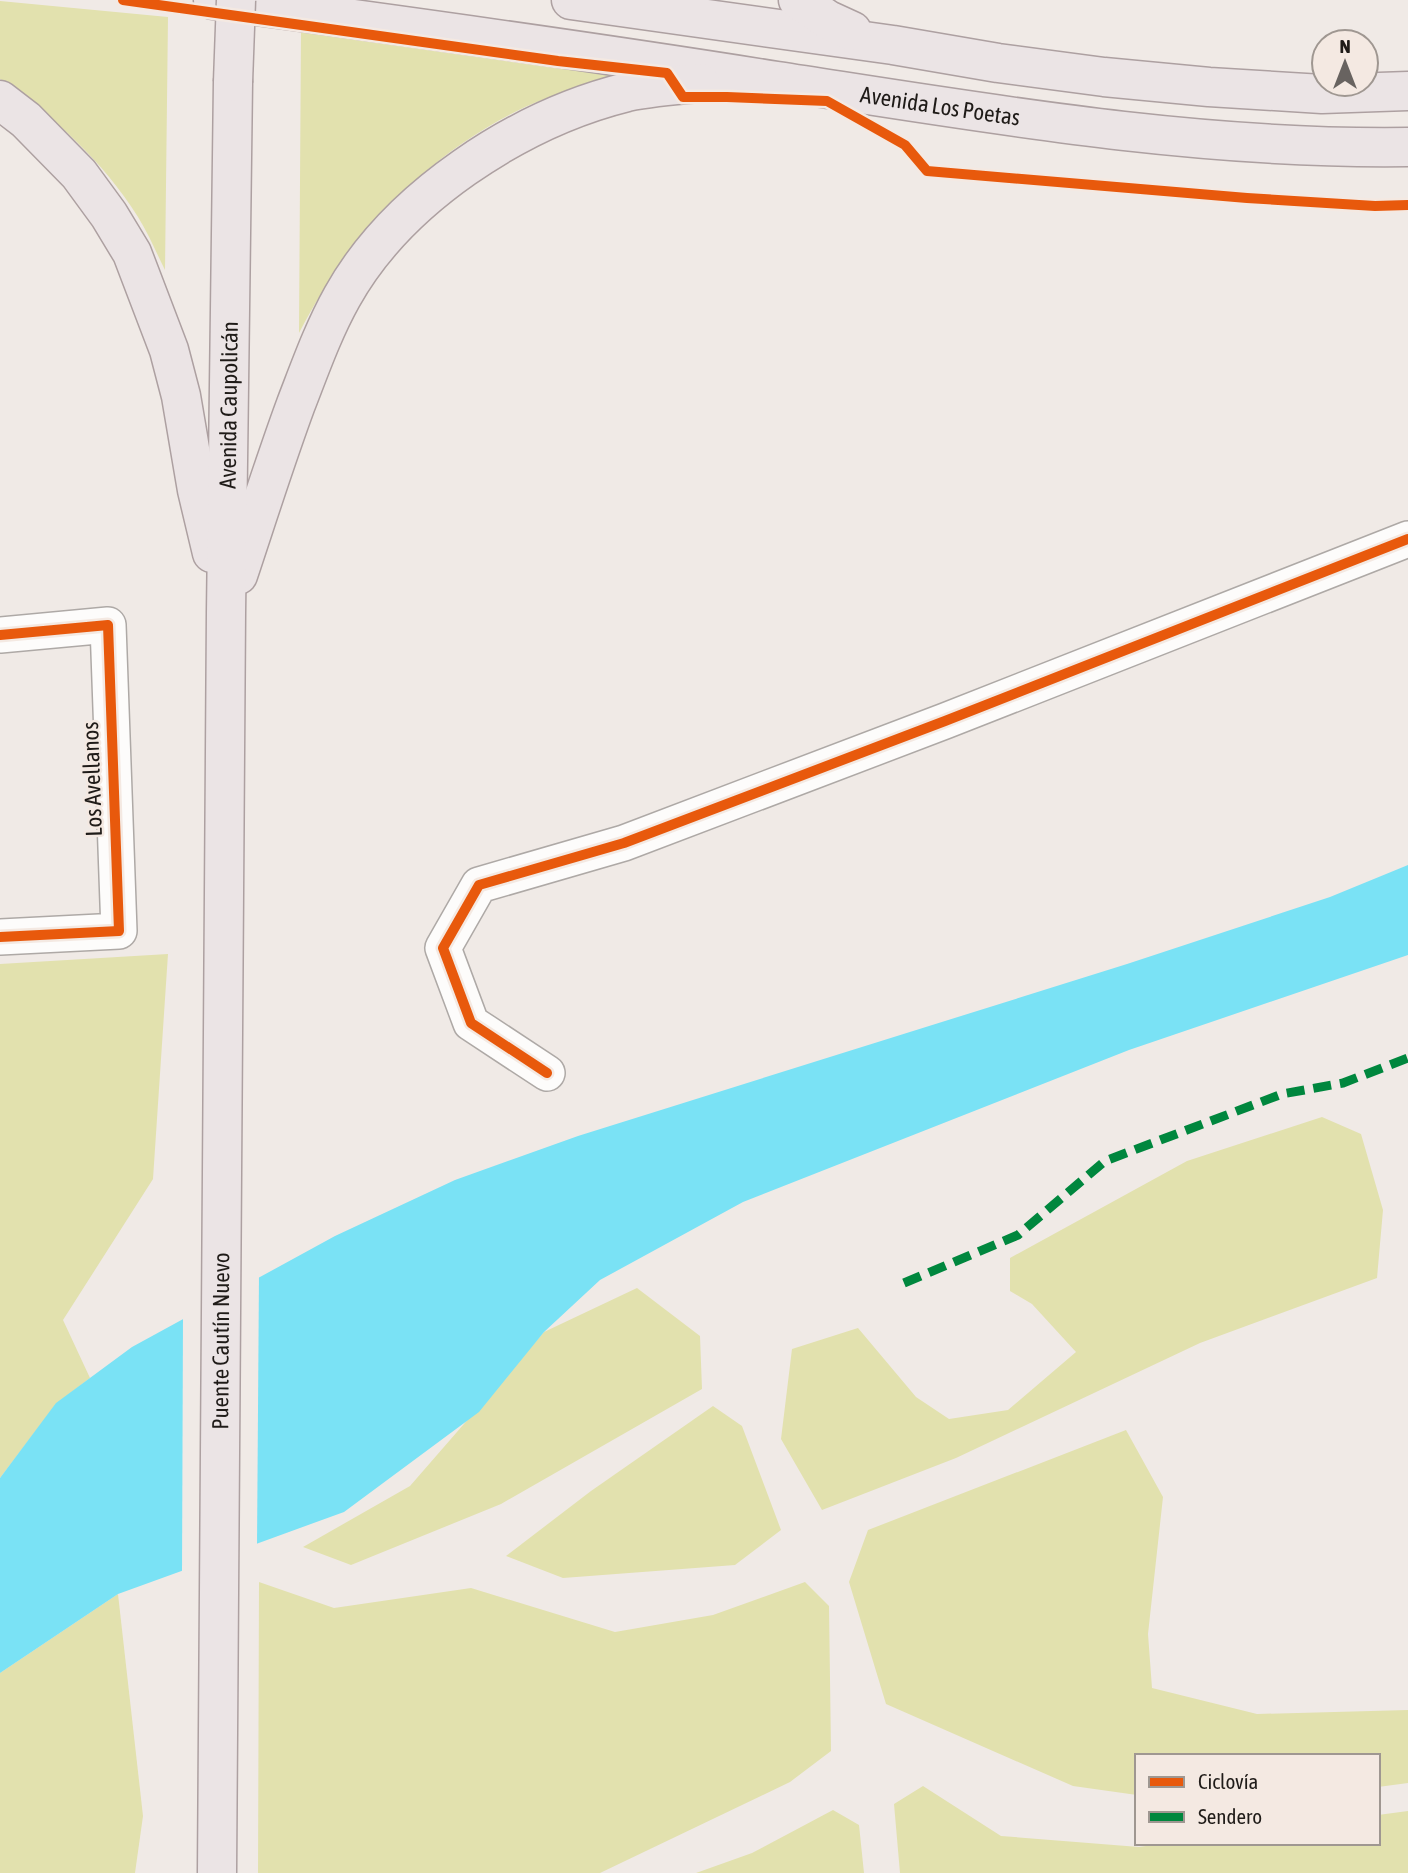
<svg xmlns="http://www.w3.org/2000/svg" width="1408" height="1873" font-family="'Asap Condensed',sans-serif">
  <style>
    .green { fill: #e2e1ae }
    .water { fill: #7ae2f5 }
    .pier { fill: #f0eae6 }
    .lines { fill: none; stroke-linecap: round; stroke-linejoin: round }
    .street-casing { stroke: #aea9a6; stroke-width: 38 }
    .primary-casing { stroke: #ada0a1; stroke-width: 41 }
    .street { stroke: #fdfcfb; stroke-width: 35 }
    .primary { stroke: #ebe4e5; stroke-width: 38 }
    .primary-bridge-casing { stroke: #ada0a1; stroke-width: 41; stroke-linecap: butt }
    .primary-bridge { stroke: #ebe4e5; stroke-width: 38 }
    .quiet { stroke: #00873e; stroke-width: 9; stroke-dasharray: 18 9; stroke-linecap: butt }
    .cycleway-casing { stroke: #f4e9e2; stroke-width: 15 }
    .cycleway { stroke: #e8590c; stroke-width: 10 }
    .labels { text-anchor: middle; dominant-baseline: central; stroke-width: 5; stroke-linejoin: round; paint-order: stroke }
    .street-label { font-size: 23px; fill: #1f1b18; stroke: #f4e9e2 }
  </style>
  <rect width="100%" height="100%" fill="#f0eae6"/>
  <g class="green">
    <path d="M0,1l168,16 -3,253c-9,-18 -17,-37 -27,-53 -34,-55 -86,-102 -138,-138z"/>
    <path d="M301,31l321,44c-32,10 -66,18 -97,32 -99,47 -176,129 -226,226z"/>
    <polygon points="168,954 153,1179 63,1320 90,1378 56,1404 0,1478 0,964"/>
    <polygon points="1322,1117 1361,1134 1383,1210 1377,1278 1200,1343 956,1458 822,1510 781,1439 792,1349 858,1328 916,1397 949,1419 1008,1410 1076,1352 1032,1304 1010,1291 1010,1258 1187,1161"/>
    <polygon points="637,1288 700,1336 702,1389 501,1504 351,1565 303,1547 410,1486 544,1332"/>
    <polygon points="713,1406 742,1426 781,1530 735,1565 563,1578 506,1556 591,1491"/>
    <polygon points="1126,1430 1163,1497 1148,1634 1152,1688 1257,1714 1408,1710 1408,1783 1378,1787 1378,1756 1137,1756 1137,1795 1073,1786 886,1704 849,1582 868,1530"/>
    <polygon points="259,1582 334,1608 471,1588 615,1632 713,1615 805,1582 829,1606 831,1751 790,1782 600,1873 258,1873"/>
    <polygon points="118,1594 143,1816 135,1873 0,1873 0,1673"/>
    <polygon points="923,1786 1001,1836 1139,1847 1166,1843 1378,1843 1378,1815 1408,1811 1408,1873 900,1873 894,1804"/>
    <polygon points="833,1810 859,1825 864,1873 696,1873 752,1853"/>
  </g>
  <polygon class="water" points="1408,865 1408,955 1129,1050 743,1202 600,1280 544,1332 479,1412 344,1512 118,1594 0,1673 0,1478 56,1403 132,1347 335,1236 455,1180 578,1136 1127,964 1330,897"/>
  <polygon class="pier" points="259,1273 257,1547 182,1575 183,1315"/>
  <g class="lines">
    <g class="street-casing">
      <g id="street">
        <polyline points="0,635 108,625 119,931 0,937"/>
        <polyline points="547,1073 471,1023 443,948 479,885 624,843 945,721 1408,539"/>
      </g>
    </g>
    <g class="primary-casing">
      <g id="primary">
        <path id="s1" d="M213,0c188,25 376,51 564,81 208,32 419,69 631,66"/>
        <polyline points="571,0 893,45 998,63 1104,77 1209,87 1322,94 1408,91"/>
        <polyline points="798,0 828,20 852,31"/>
        <polyline points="0,100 26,120 79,174 109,215 132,253 169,350 181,396 197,490 212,553"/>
        <path d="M238,575c19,-57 37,-114 58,-171 14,-36 27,-73 46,-107 55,-99 176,-178 285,-205 24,-5 49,-7 73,-9"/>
        <path id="s2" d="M217,1873l9,-1260 7,-531"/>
      </g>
    </g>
    <use href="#street" class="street"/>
    <use href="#primary" class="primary"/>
    <g class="primary-bridge-casing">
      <polyline id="primary-bridge" points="233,82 236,0"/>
    </g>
    <use href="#primary-bridge" class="primary-bridge"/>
    <polyline class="quiet" points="904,1283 1018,1235 1105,1161 1282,1094 1343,1083 1408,1058"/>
    <g class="cycleway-casing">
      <g id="cycleway">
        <polyline points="123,0 558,61 667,73 683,97 727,97 827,101 905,145 927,171 1247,198 1375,206 1408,205"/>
        <polyline points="0,635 108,625 119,931 0,937"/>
        <polyline points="547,1073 471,1023 443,948 479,885 624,843 945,721 1408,539"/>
      </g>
    </g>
    <use href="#cycleway" class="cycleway"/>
  </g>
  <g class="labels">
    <g class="street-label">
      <text stroke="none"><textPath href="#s1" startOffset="735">Avenida Los Poetas</textPath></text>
      <text stroke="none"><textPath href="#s2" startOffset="1468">Avenida Caupolicán</textPath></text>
      <text transform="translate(92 779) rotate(-92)">Los Avellanos</text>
      <text stroke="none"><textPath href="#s2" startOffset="532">Puente Cautín Nuevo</textPath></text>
    </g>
  </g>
  <rect x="1135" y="1754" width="245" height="91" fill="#f4e9e2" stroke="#9f9791" stroke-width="2"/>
  <rect x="1149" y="1777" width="35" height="10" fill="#e8590c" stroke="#9f9791" stroke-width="2"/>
  <text x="1198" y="1789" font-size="21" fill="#1f1b18">Ciclovía</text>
  <rect x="1149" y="1812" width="35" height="10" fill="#00873e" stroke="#9f9791" stroke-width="2"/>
  <text x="1198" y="1824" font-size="21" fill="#1f1b18">Sendero</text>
  <g transform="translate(1345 63)"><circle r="33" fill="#f4e9e2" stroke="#9f9791" stroke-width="2"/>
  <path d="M0-5L12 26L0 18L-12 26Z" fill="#686360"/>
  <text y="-10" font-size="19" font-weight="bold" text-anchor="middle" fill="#1f1b18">N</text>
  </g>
</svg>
